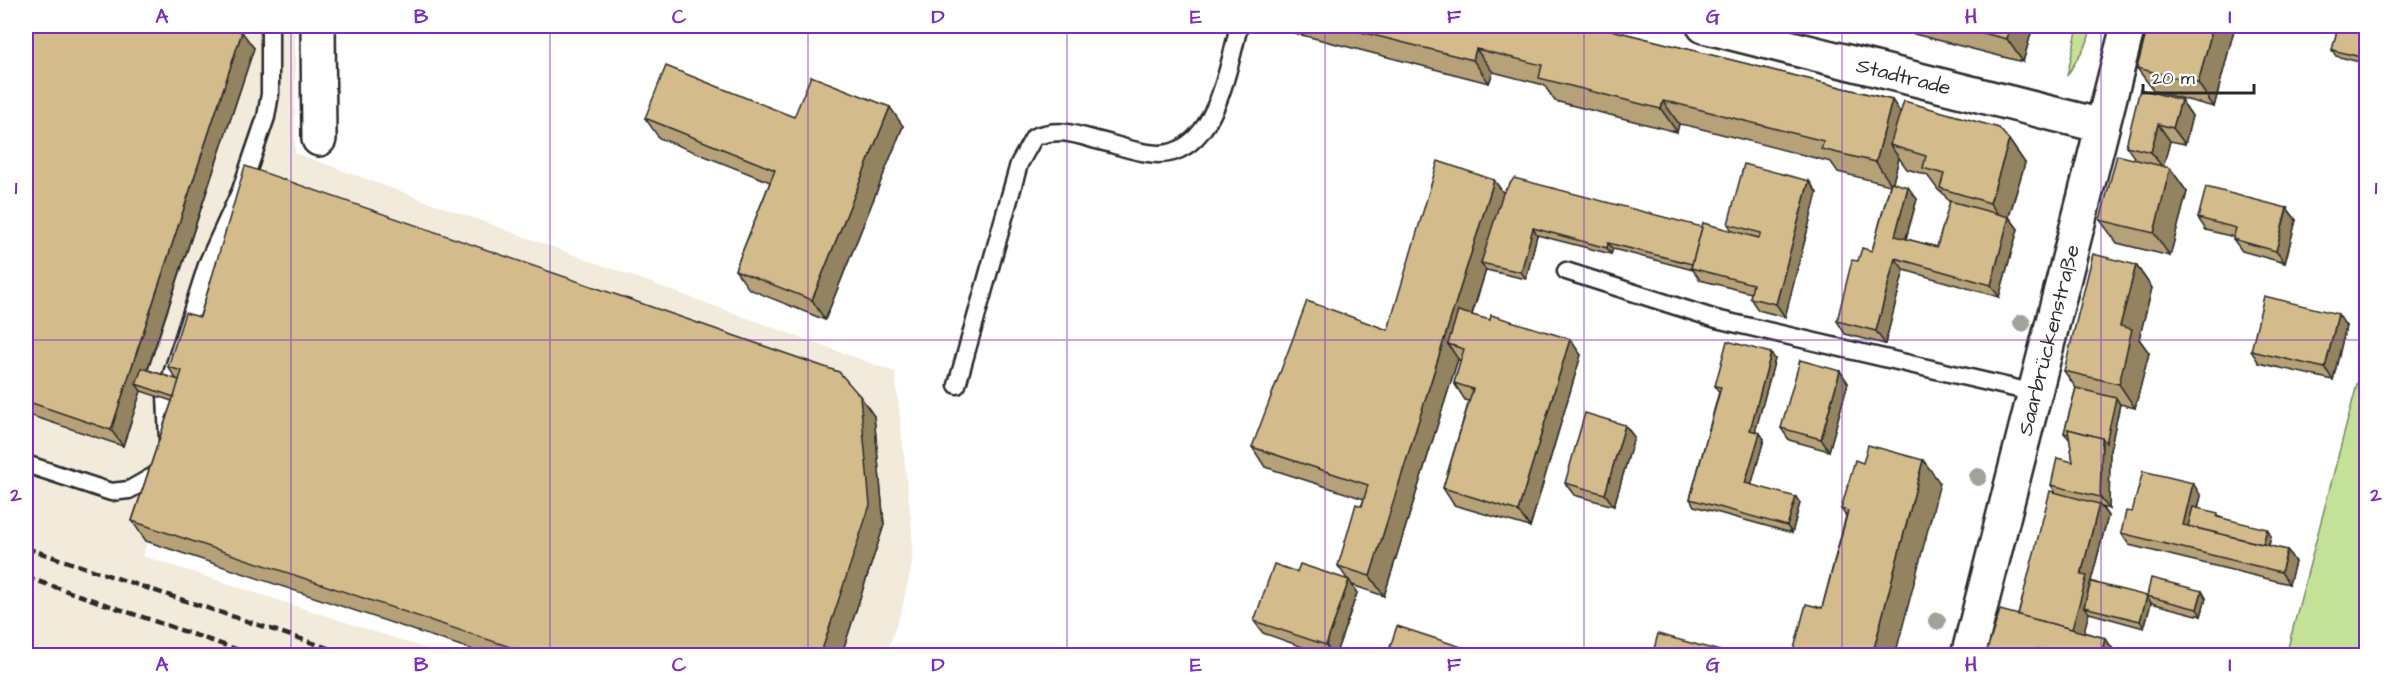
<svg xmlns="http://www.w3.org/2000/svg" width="2392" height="681" font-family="'Architects Daughter',sans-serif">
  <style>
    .built { fill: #f2ebdc }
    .green { fill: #c4e198; stroke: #788662; stroke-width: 1.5 }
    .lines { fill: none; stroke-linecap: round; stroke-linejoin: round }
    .lane-casing { stroke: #2b2b2b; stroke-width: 21 }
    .street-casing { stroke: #2b2b2b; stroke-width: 38 }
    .secondary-casing { stroke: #2b2b2b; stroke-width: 38 }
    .lane { stroke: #fff; stroke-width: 16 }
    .street { stroke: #fff; stroke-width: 33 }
    .secondary { stroke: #fff; stroke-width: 33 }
    .rail { stroke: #2b2b2b; stroke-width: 4.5; stroke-dasharray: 9 4.5; stroke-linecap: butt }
    .tree { fill: #9fa399 }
    .wall { fill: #b6a178; stroke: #2b2b2b; stroke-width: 1.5; fill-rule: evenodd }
    .shaded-wall { fill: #948361; stroke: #2b2b2b; stroke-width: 1.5 }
    .building { fill: #d4bb8b; stroke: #2b2b2b; stroke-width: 1.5 }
    .grid { fill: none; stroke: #7b2cbf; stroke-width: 1.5; stroke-opacity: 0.55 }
    .labels { text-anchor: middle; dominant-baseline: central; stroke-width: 5; stroke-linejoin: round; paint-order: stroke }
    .street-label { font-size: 21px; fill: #2b2b2b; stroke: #fff }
    .neatline { fill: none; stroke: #7b2cbf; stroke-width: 2 }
    .grid-label { font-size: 20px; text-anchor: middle; font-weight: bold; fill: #7b2cbf }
  </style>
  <rect width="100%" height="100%" fill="#fff"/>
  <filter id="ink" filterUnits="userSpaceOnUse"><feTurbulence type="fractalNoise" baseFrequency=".0167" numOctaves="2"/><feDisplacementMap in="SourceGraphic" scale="12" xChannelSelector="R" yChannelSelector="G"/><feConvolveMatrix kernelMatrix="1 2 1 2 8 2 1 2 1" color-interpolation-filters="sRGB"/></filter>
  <g filter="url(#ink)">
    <polygon class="built" points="26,26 295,26 295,153 895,372 912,529 912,563 902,609 886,655 492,655 147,541 143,556 446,655 26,655"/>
    <g class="green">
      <polygon points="2078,26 2092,26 2087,43 2067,76"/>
      <polygon points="2366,350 2366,655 2286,655"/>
    </g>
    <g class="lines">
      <g class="lane-casing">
        <g id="lane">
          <polyline points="1566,271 1716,319 2035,393"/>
          <path d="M957,385l62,-221 15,-27c24,-9 38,-4 62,3 23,5 54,19 77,12 45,-14 56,-88 66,-126"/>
          <polyline points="168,441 166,395 172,374 208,262 241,190 266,117 270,94 270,26"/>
          <polyline points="26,464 111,492 129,490 164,470"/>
        </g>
      </g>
      <g class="street-casing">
        <g id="street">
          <polyline points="318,26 319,139"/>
          <path id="s1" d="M1704,26l398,100"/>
        </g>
      </g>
      <g class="secondary-casing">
        <g id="secondary">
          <path id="s2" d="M1968,656l160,-630"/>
        </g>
      </g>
      <use href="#lane" class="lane"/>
      <use href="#street" class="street"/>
      <use href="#secondary" class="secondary"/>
      <g class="rail">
        <polyline points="26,548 352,656"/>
        <polyline points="26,577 256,656"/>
        <polyline points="26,650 45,656"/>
      </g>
    </g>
    <g class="tree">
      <circle cx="2022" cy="323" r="9"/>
      <circle cx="1978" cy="477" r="9"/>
      <circle cx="1937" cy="621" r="9"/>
    </g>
    <g class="wall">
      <polygon points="26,26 254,48 148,370 177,380 168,367 200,317 874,416 884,525 841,656 491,656 146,541 132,521 172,401 141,391 123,446 26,414"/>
      <path d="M1288,26h307l297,74 8,13 109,27 16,23 -16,54 9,12 -19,68 -95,-27 -19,74 -40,-10 -8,-13 21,-60 14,-10 18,-66 -52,-13 -7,-10 -141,-36 -11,-2 -2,8 -122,-31 -11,-16 -51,-13 -4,11 -195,-50zM1899,158l8,11 20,6 12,16 3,1 8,11 -13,44 -31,-8 11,-40 -24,-17z"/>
      <polygon points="1883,26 2033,26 2023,62"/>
      <polygon points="2235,26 2214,107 2154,91 2137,68"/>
      <polygon points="2367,26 2367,64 2336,56 2332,50"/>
      <polygon points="2181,100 2192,116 2185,144 2170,141 2163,167 2170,168 2187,192 2170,256 2117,243 2100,220 2136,160 2126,146"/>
      <polygon points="794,117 903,126 825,320 749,289 735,270 770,182 659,138 645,118"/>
      <polygon points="1494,180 1503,193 1702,227 1732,231 1728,224 1809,181 1817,193 1785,317 1758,310 1750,298 1751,293 1700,280 1693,270 1613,249 1611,254 1537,235 1526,279 1486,270 1472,315 1581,355 1530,527 1454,505 1443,488 1469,401 1465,400 1454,383 1460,361 1458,359 1384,596 1352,585 1357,593 1335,656 1328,656 1263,633 1254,621 1297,572 1348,580 1338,566 1364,499 1265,467 1252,447 1388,330"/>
      <polygon points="2287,208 2296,220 2285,263 2242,251 2233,239 2234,237 2206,230 2198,218"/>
      <polygon points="2136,265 2152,288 2139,339 2149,353 2135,408 2120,404 2110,450 2109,509 2102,507 2108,516 2091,581 2151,603 2144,628 2089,613 2083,632 2105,638 2118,656 1985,656 2018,615 2056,493 2051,485 2073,462 2070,440 2064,433 2076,388 2064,371"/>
      <polygon points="2346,326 2333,380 2259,363 2251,351"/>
      <polygon points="1775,359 1755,432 1764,439 1751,485 1800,503 1792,533 1694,506 1690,499 1719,392 1715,386"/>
      <polygon points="1840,371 1848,383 1829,451 1789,440 1781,428"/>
      <polygon points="1625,425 1634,437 1614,506 1574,495 1565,483"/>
      <polygon points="1940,483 1822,608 1846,516 1841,509"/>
      <polygon points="2201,496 2198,508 2222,518 2271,536 2269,546 2287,550 2295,562 2289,584 2129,545 2121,533 2132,512"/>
      <polygon points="2202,591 2206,598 2201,616 2151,603 2147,596"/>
    </g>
    <g class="shaded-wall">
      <polygon points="2010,26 2033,26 2023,62 2007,39"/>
      <polygon points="2213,26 2235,26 2214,107 2198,83"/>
      <polygon points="242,32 254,48 142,386 136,384 141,391 123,446 111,430"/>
      <polygon points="1476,49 1493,72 1489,83 1473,60"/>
      <polygon points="1892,100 1908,124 1890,145 1899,158 1892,186 1876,162"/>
      <polygon points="2181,100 2192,116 2185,144 2173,128"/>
      <polygon points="1663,101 1679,124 1677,132 1661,109"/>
      <polygon points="890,107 903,126 825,320 812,300"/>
      <polygon points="2158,124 2170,141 2163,168 2151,152"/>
      <polygon points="2009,140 2025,163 2006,226 1990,203"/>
      <polygon points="2170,168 2187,192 2170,256 2154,233"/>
      <polygon points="1494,180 1508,199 1481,263 1486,270 1461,348 1448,344 1458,359 1384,596 1370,576"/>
      <polygon points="1809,181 1817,193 1785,317 1776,304"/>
      <polygon points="1908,187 1917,199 1903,248 1895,236"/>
      <polygon points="2287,208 2296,220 2285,263 2276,251"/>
      <polygon points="2009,217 2018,229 1999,297 1991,285"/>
      <polygon points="1533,228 1537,235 1526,279 1521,272"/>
      <polygon points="1608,243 1613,249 1611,254 1607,248"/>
      <polygon points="1895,258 1904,270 1885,344 1876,331"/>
      <polygon points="2136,265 2152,288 2139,339 2149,353 2135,408 2119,384 2120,326"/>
      <polygon points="2338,314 2346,326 2333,380 2325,368"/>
      <polygon points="1570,339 1581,355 1530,527 1518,511"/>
      <polygon points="1771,353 1775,359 1754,436 1750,430"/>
      <polygon points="1840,371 1848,383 1829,451 1821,439"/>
      <polygon points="860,396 874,416 884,525 841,656 820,656"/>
      <polygon points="2116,398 2120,404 2110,450 2109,509 2100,497 2102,438"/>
      <polygon points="1625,425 1634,437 1614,506 1605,494"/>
      <polygon points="1760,433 1764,439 1750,490 1745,483"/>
      <polygon points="1923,460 1940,483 1895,656 1872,656"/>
      <polygon points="2193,483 2201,496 2192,532 2183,525"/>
      <polygon points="1796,497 1800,503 1792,533 1787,526"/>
      <polygon points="2099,504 2108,516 2084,607 2089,613 2080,647 2071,634 2081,575"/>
      <polygon points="2267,529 2271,536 2266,555 2262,549"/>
      <polygon points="2287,550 2295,562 2289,584 2281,572"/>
      <polygon points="1349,580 1357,593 1335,656 1333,656 1326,645"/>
      <polygon points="2202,591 2206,598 2201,616 2197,609"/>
      <polygon points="2147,596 2151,603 2144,628 2140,621"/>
      <polygon points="2105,638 2118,656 2101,656"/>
      <polygon points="2038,649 2043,656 2037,656"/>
    </g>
    <g class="building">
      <polygon points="26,26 224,26 242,32 111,430 26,401"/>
      <polygon points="1337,26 1595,26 1892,100 1876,162 1821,149 1824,141 1674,103 1663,101 1661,109 1539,78 1542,65 1476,49 1473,60"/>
      <polygon points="1955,26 2010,26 2007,39"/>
      <polygon points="2148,26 2213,26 2198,83 2137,68"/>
      <polygon points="2338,26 2367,26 2367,51 2365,58 2332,50"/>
      <polygon points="666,66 794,117 811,76 890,107 812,300 735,270 775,170 645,118"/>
      <polygon points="2140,89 2181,100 2173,128 2158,124 2151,152 2126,146"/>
      <polygon points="1904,101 1999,128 2009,140 1990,203 1940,188 1944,174 1923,168 1926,156 1890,145"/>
      <polygon points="2117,155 2170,168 2154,233 2100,220"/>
      <polygon points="1438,161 1494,180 1370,576 1338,566 1356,504 1362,506 1368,485 1252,447 1307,301 1388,330"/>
      <polygon points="1744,164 1809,181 1776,304 1750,298 1753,284 1691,268 1703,223 1759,238 1761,233 1728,224"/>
      <polygon points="245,166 839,372 860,396 870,505 820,656 537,656 132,521 182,371 168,367 185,313 200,317"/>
      <polygon points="1514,178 1702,227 1692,264 1608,243 1607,248 1533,228 1521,272 1481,263 1503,193"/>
      <polygon points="1891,182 1908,187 1895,236 1937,247 1950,201 2009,217 1991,285 1895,258 1876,331 1837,321 1852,260 1858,261 1862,248 1872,251"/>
      <polygon points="2206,187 2287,208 2276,251 2233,239 2236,228 2198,218"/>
      <polygon points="2093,254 2136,265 2120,326 2132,329 2119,384 2064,371"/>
      <polygon points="2264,296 2338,314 2325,368 2251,351"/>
      <polygon points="1458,311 1490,320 1491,315 1570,339 1518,511 1443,488 1473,389 1454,383 1464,349 1448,344"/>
      <polygon points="1727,341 1771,353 1750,430 1760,433 1745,483 1796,497 1787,526 1690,499 1721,387 1715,386"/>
      <polygon points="1800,360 1840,371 1821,439 1781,428"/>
      <polygon points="142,368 179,380 174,397 136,384"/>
      <polygon points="2076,388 2116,398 2106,443 2102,438 2068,429 2069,434 2064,433"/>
      <polygon points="1585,413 1625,425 1605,494 1565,483"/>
      <polygon points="2068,429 2102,438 2100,497 2051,485 2057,458 2073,462"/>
      <polygon points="1868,445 1923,460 1872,656 1792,656 1806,604 1822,608 1848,511 1841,509 1855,460 1863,463"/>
      <polygon points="2143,471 2193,483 2183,525 2287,550 2281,572 2121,533 2126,511 2132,512"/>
      <polygon points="2050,491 2099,504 2081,575 2087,576 2072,629 2018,615"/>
      <polygon points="2193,507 2218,513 2217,517 2267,529 2263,544 2188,526"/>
      <polygon points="1274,564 1297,572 1300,564 1349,580 1326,645 1254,621"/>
      <polygon points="2151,578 2202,591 2197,609 2147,596"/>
      <polygon points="2091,582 2147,596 2140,621 2084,607"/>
      <polygon points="2000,610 2105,638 2101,656 2062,656 2038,649 2037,656 1985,656"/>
      <polygon points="1397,626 1489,656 1387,656"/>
      <polygon points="1658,634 1738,656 1652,656"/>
    </g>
  </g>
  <path class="grid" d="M291,26v630M550,26v630M808,26v630M1067,26v630M1325,26v630M1584,26v630M1842,26v630M2101,26v630M26,340h2340"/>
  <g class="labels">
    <g class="street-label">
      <text stroke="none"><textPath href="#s1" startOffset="206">Stadtrade</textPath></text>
      <text stroke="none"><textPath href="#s2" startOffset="326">Saarbrückenstraße</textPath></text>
    </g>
  </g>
  <rect width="2392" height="681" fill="none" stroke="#fff" stroke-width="66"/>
  <path d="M2143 84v9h111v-9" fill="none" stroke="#2b2b2b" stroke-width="3"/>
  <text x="2152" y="84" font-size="18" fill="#2b2b2b" stroke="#ffffff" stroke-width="4.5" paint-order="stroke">20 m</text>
  <rect x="33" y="33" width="2326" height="615" class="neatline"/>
  <g class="grid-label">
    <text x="162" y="23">A</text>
    <text x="421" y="23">B</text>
    <text x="679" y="23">C</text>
    <text x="938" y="23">D</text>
    <text x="1196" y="23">E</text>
    <text x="1454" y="23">F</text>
    <text x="1713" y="23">G</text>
    <text x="1971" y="23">H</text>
    <text x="2230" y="23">I</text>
    <text x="16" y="194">1</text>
    <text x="2376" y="194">1</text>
    <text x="16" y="501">2</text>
    <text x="2376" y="501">2</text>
    <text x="162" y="671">A</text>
    <text x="421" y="671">B</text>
    <text x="679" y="671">C</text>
    <text x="938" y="671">D</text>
    <text x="1196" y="671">E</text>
    <text x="1454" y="671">F</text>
    <text x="1713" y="671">G</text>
    <text x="1971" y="671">H</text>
    <text x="2230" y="671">I</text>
  </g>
</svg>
